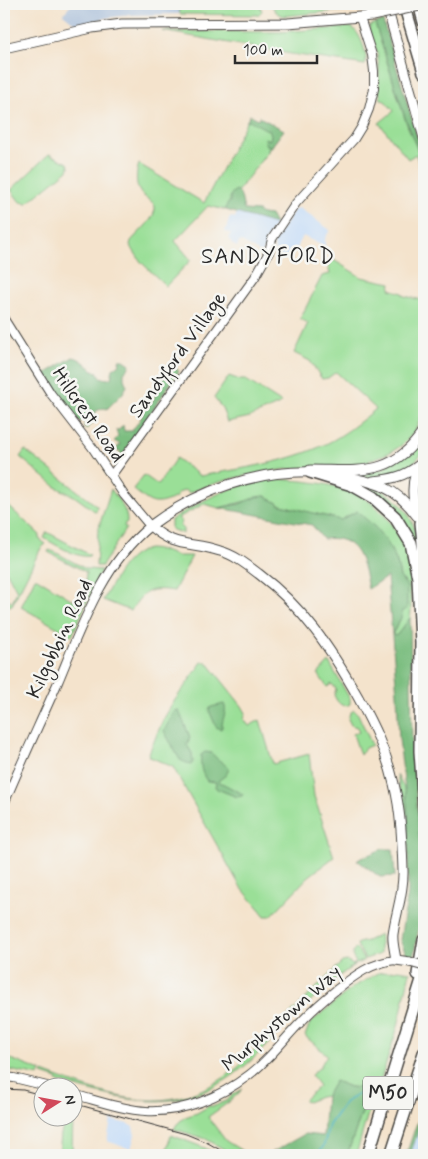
<svg xmlns="http://www.w3.org/2000/svg" width="428" height="1159" font-family="Mynerve,sans-serif">
  <style>
    .built { fill: #c6ddf8 }
    .industrial { fill: #b4c6dd }
    .green { fill: #9adf97; stroke: #628561 }
    .forest { fill: #7bbe80; stroke: #537456 }
    .lines { fill: none; stroke-linecap: round; stroke-linejoin: round }
    .stream { stroke: #3eafb8; stroke-width: 2 }
    .tertiary-casing { stroke: #494743; stroke-width: 10 }
    .secondary-casing { stroke: #494743; stroke-width: 11 }
    .motorway-casing { stroke: #494743; stroke-width: 14 }
    .tertiary { stroke: #fff; stroke-width: 8 }
    .secondary { stroke: #fff; stroke-width: 9 }
    .motorway { stroke: #fff; stroke-width: 11 }
    .tram { stroke: #2b2b2b; stroke-width: 1 }
    .secondary-bridge-casing { stroke: #494743; stroke-width: 11; stroke-linecap: butt }
    .secondary-bridge { stroke: #fff; stroke-width: 9 }
    .labels { text-anchor: middle; dominant-baseline: central; stroke-width: 5; stroke-linejoin: round; paint-order: stroke }
    .shield { fill: #f6f6f2; stroke: #686867; stroke-width: 1 }
    .shield-label { font-size: 19px; font-weight: bold; fill: #2b2b2b }
    .street-label { font-size: 20px; fill: #2b2b2b; stroke: #f6f6f2 }
    .quarter-label { font-size: 22px; letter-spacing: 1px; fill: #2b2b2b; stroke: #f6f6f2 }
  </style>
  <rect width="100%" height="100%" fill="#f6f6f2"/>
  <filter id="ink" filterUnits="userSpaceOnUse"><feTurbulence type="fractalNoise" baseFrequency=".02" numOctaves="2"/><feDisplacementMap in="SourceGraphic" scale="10" xChannelSelector="R" yChannelSelector="G"/><feConvolveMatrix kernelMatrix="1 2 1 2 8 2 1 2 1" color-interpolation-filters="sRGB"/></filter>
  <filter id="wash" filterUnits="userSpaceOnUse"><feTurbulence type="fractalNoise" baseFrequency=".0096" numOctaves="4" result="noise"/><feDisplacementMap in="SourceGraphic" scale="20" xChannelSelector="R" yChannelSelector="G"/><feGaussianBlur stdDeviation="1.12" result="paint"/><feColorMatrix in="noise" values="0 0 0 0 0 0 0 0 0 0 0 0 0 0 0 0 0 1.4 0 .05"/><feComposite in="paint" operator="in"/></filter>
  <g filter="url(#wash)">
    <rect width="100%" height="100%" fill="#f4e3cc"/>
    <g class="built">
      <polygon points="299,208 330,230 325,238 325,247 303,236 295,252 290,250 285,259 275,253 274,242 294,210"/>
      <polygon points="237,213 275,224 265,242 267,243 262,254 240,241 237,247 232,244 229,237 231,233 225,232 230,217 235,218"/>
      <polygon points="424,1114 424,1155 410,1155"/>
      <polygon points="111,1120 128,1124 133,1127 135,1135 131,1149 107,1141"/>
    </g>
    <polygon class="industrial" points="72,4 178,4 180,14 128,15 106,18 78,26 63,14"/>
    <g class="green">
      <polygon points="178,4 259,4 262,11 258,15 180,14"/>
      <path d="M271,4h98l1,4 -85,8c-8,-1 -10,-5 -14,-12z"/>
      <path d="M375,23c10,32 20,65 30,96 8,23 19,39 19,65l-8,-30 -8,5 -29,-36 15,-12 -8,-9 -6,-4 1,-2 -2,-3v-25l-2,-16 -8,-22 1,-5z"/>
      <path d="M351,27c9,4 18,30 14,38l-74,-11 -129,-23 118,1z"/>
      <path d="M250,115l8,4 1,-2 12,7 2,21 -36,47 -11,18 -18,-4 -33,35 16,19 -25,26 -25,-24 -11,-17 1,-4c6,-7 21,-20 23,-28 5,-12 -9,-13 -14,-21 -5,-8 -4,-20 -1,-28l65,39z"/>
      <polygon points="49,154 68,163 69,167 68,170 27,203 20,202 11,190"/>
      <path d="M332,259l29,18 30,6 -1,6 12,4 2,3 18,4 2,-10v119c-10,32 -25,42 -55,51l1,7c-66,-1 -119,1 -182,26l-3,-3 -8,4v3c-23,10 -25,8 -44,-8l11,-14 14,10 18,-27 24,18c42,-8 87,-13 126,-32 18,-9 34,-22 50,-35l-40,-37 -8,6 -6,1 -12,-18 -16,-8 14,-30 -8,-4 22,-43 8,-2 -2,-8z"/>
      <polygon points="229,376 240,380 246,380 282,403 250,417 227,422 222,408 214,398"/>
      <path d="M424,433c0,5 1,12 0,16 -9,21 -49,38 -68,24l27,-4z"/>
      <polygon points="25,450 97,506 96,512 74,496 56,487 20,457"/>
      <path d="M273,479c23,1 47,3 69,9 41,12 69,54 68,96 0,7 2,29 0,34 -2,6 -10,13 -14,18l-4,-1 9,-17 4,-36 -5,-5 -3,-15 -10,-20 -30,-31 -16,9 -60,-15 -16,-9 -46,12 -15,-4 -26,14 4,3 -2,5 3,3v5l-12,-5v-9c30,-20 67,-38 102,-41z"/>
      <path d="M352,482c46,7 66,32 68,78l-13,-29z"/>
      <path d="M111,489c7,11 17,21 16,34h-2l-1,4 2,1 -24,38h-6l2,-36z"/>
      <polygon points="4,502 40,535 39,539 46,544 41,548 12,605 4,608 4,596 12,602 17,591 7,572 4,574 7,546 4,531"/>
      <path d="M47,532l43,23 -1,1c-10,3 -37,-13 -45,-18z"/>
      <path d="M149,549l12,1 16,6h15l-18,35c-25,-4 -31,0 -43,20l-28,-11c11,-19 22,-47 46,-51z"/>
      <polygon points="49,550 55,552 86,569 101,570 72,636 21,607 35,578 37,578 84,607 86,572 48,552"/>
      <polygon points="202,662 207,662 242,706 246,713 244,719 249,726 260,720 273,764 309,754 314,796 334,857 308,877 271,916 265,916 261,911 240,886 173,767 150,757 149,753 163,720 175,700"/>
      <path d="M329,662l21,37v5c-8,5 -13,-2 -16,-9l2,-6 -4,-5 -5,3 -9,-13z"/>
      <polygon points="354,710 358,714 372,745 365,748 360,755 353,734 359,732 357,727 351,725 348,719 350,713"/>
      <polygon points="397,775 406,792 408,836 406,836 404,811"/>
      <polygon points="380,934 380,954 365,959 357,945 358,943 367,941"/>
      <path d="M356,948l8,12c-21,10 -51,38 -68,55 -20,19 -38,42 -60,58 -59,44 -114,27 -178,9l-1,-3 -15,-5 1,-2c70,26 128,49 194,-4l105,-106 5,-1 6,4 3,-3c-5,-6 -5,-9 0,-14z"/>
      <polygon points="399,970 410,972 398,1026 380,1082 376,1086 356,1155 347,1155 361,1115 371,1097 373,1089 350,1087 335,1081 326,1096 320,1097 308,1102 304,1100 319,1086 311,1075 320,1067 327,1055 305,1036 310,1023 352,988 378,973"/>
      <polygon points="8,1058 41,1071 39,1076 4,1069 4,1059"/>
      <polygon points="243,1089 229,1102 208,1117 226,1141 249,1155 234,1155 206,1139 174,1129 177,1124 185,1117 197,1113 209,1106 215,1106 228,1100 232,1095"/>
      <polygon points="73,1116 72,1154 102,1153 108,1155 59,1155 61,1134 64,1123 70,1124"/>
      <polygon points="171,1135 205,1148 218,1155 165,1155"/>
    </g>
    <g class="forest">
      <polygon points="383,21 422,153 423,166 417,147 405,118 375,23"/>
      <polygon points="250,115 258,119 259,117 284,130 268,151 269,145 266,145 265,138 270,140 271,135 269,129 267,130 253,122 247,121"/>
      <path d="M236,190l5,6 3,14 14,1 4,3 8,1 5,9 -49,-14v-4l4,-5c0,-6 1,-8 6,-11z"/>
      <path d="M73,357c11,2 16,12 25,16l2,4 7,2 4,-1 2,-9 7,-5 -1,-4h5l6,4 -2,5 -4,3v7l3,7 -4,7 -16,16 -3,-1 -8,3 -2,11 -6,6 -3,1 -1,-3 1,-6 -3,-2v3l-2,1 -8,-7 -27,-41z"/>
      <path d="M170,364l9,7 -60,89 2,-6 -1,-3 -4,-1 4,-6 -6,-3 4,-4 -2,-7h3l4,-5 1,6h8c5,-8 12,-14 12,-25l8,-4 12,-25 5,-2z"/>
      <path d="M265,496l16,9 60,15 16,-9 18,16 12,15 10,20 3,15 7,9v23l-5,2 -1,7 -9,16 4,2 14,-18 2,126 9,114 1,40 -3,29 -6,31 -7,-4 -6,-14 8,-47v-79l-9,-75 -2,-45 -10,-117 -19,12c-5,-27 -10,-55 -45,-50l-11,-14 -93,-17 20,-4 17,-7z"/>
      <path d="M224,704c4,7 -2,14 -2,23l-1,2 -5,-2 -7,-17 2,-3z"/>
      <polygon points="175,710 179,711 190,737 187,745 192,753 193,762 191,765 180,760 164,731"/>
      <path d="M205,752l7,1c3,6 12,9 17,16l-3,6 -8,6 25,13 -1,2 -5,1 -20,-8 -2,-2 1,-5 -9,-1c-6,-8 -7,-16 -6,-26z"/>
      <polygon points="382,849 393,849 395,876 380,877 357,860"/>
      <polygon points="335,1081 350,1087 373,1089 361,1115 347,1155 271,1155 271,1153 305,1134 323,1136 326,1096"/>
      <polygon points="424,1101 424,1119 422,1120 410,1155 406,1155 418,1120 422,1116"/>
    </g>
    <g class="lines">
      <polyline class="stream" points="318,1155 324,1145 329,1125 345,1102 359,1094"/>
    </g>
  </g>
  <g filter="url(#ink)">
    <g class="lines">
      <g class="tertiary-casing">
        <g id="tertiary">
          <path d="M4,319l47,75 41,53 32,48 26,31c-47,38 -69,101 -92,156 -18,41 -37,81 -54,122"/>
          <polyline points="111,476 255,277 269,252 272,239 296,203 354,139 362,126 369,109 374,89 374,71 372,55 360,18"/>
          <polyline points="4,1077 14,1078 47,1086"/>
          <path d="M72,1094c24,6 50,16 74,17 37,2 74,-14 103,-36 20,-15 35,-36 53,-54 10,-11 22,-21 34,-31 18,-14 36,-28 60,-30"/>
        </g>
      </g>
      <g class="secondary-casing">
        <g id="secondary">
          <polyline points="386,4 424,138"/>
          <polyline points="4,48 92,28 122,24 288,23 372,16"/>
          <path d="M310,470c49,0 83,8 114,-40"/>
          <path d="M315,472c-59,-2 -117,18 -165,54 26,23 41,15 70,25 15,4 27,14 39,23 44,33 72,75 99,123 15,28 29,56 36,87 7,28 8,57 9,86 1,23 -7,42 -10,64 -1,8 2,18 3,26l14,2"/>
          <path d="M331,474c38,7 61,8 86,42"/>
          <path d="M373,481c18,-2 31,-4 46,-16"/>
          <path d="M416,512c-5,-19 -5,-38 8,-53"/>
        </g>
      </g>
      <g class="motorway-casing">
        <g id="motorway">
          <polyline points="404,4 424,72"/>
          <polyline points="419,4 424,22"/>
          <polyline points="310,472 352,485 373,497 395,517 411,543 418,578 421,643 420,751 424,809"/>
          <polyline points="421,523 423,542 424,579"/>
          <polyline points="418,974 424,940"/>
          <polyline points="368,1155 424,973"/>
          <polyline points="391,1155 424,1053"/>
        </g>
      </g>
      <use href="#tertiary" class="tertiary"/>
      <use href="#secondary" class="secondary"/>
      <use href="#motorway" class="motorway"/>
      <g class="tram">
        <polyline points="4,1089 23,1090 42,1095"/>
        <polyline points="72,1103 186,1134 208,1143 229,1155"/>
      </g>
      <g class="secondary-bridge-casing">
        <g id="secondary-bridge">
          <polyline points="372,16 424,5"/>
          <polyline points="410,962 424,966"/>
        </g>
      </g>
      <use href="#secondary-bridge" class="secondary-bridge"/>
    </g>
  </g>
  <g class="labels">
    <rect class="shield" x="363" y="1076.5" width="50" height="33" rx="4"/>
    <g class="shield-label">
      <text x="388" y="1093">M50</text>
    </g>
    <g class="street-label">
      <text transform="translate(178 355) rotate(-54)">Sandyford Village</text>
      <text transform="translate(88 415) rotate(55)">Hillcrest Road</text>
      <text transform="translate(60 639) rotate(-65)">Kilgobbin Road</text>
      <text transform="translate(282 1019) rotate(-41)">Murphystown Way</text>
    </g>
    <g class="quarter-label">
      <text x="268" y="257">SANDYFORD</text>
    </g>
  </g>
  <rect width="428" height="1159" fill="none" stroke="#f6f6f2" stroke-width="20"/>
  <g transform="translate(58 1102) rotate(79)"><circle r="24" fill="#f6f6f2" stroke="#a5a5a2"/>
  <path d="M0-4L9 19L0 12L-9 19Z" fill="#d1495b"/>
  <text y="-8" font-size="14" font-weight="bold" text-anchor="middle" fill="#2b2b2b">N</text>
  </g>
  <path d="M235 55v8h82v-8" fill="none" stroke="#2b2b2b" stroke-width="2.5"/>
  <text x="243" y="55" font-size="15" fill="#2b2b2b" stroke="#f6f6f2" stroke-width="4" paint-order="stroke">100 m</text>
</svg>
